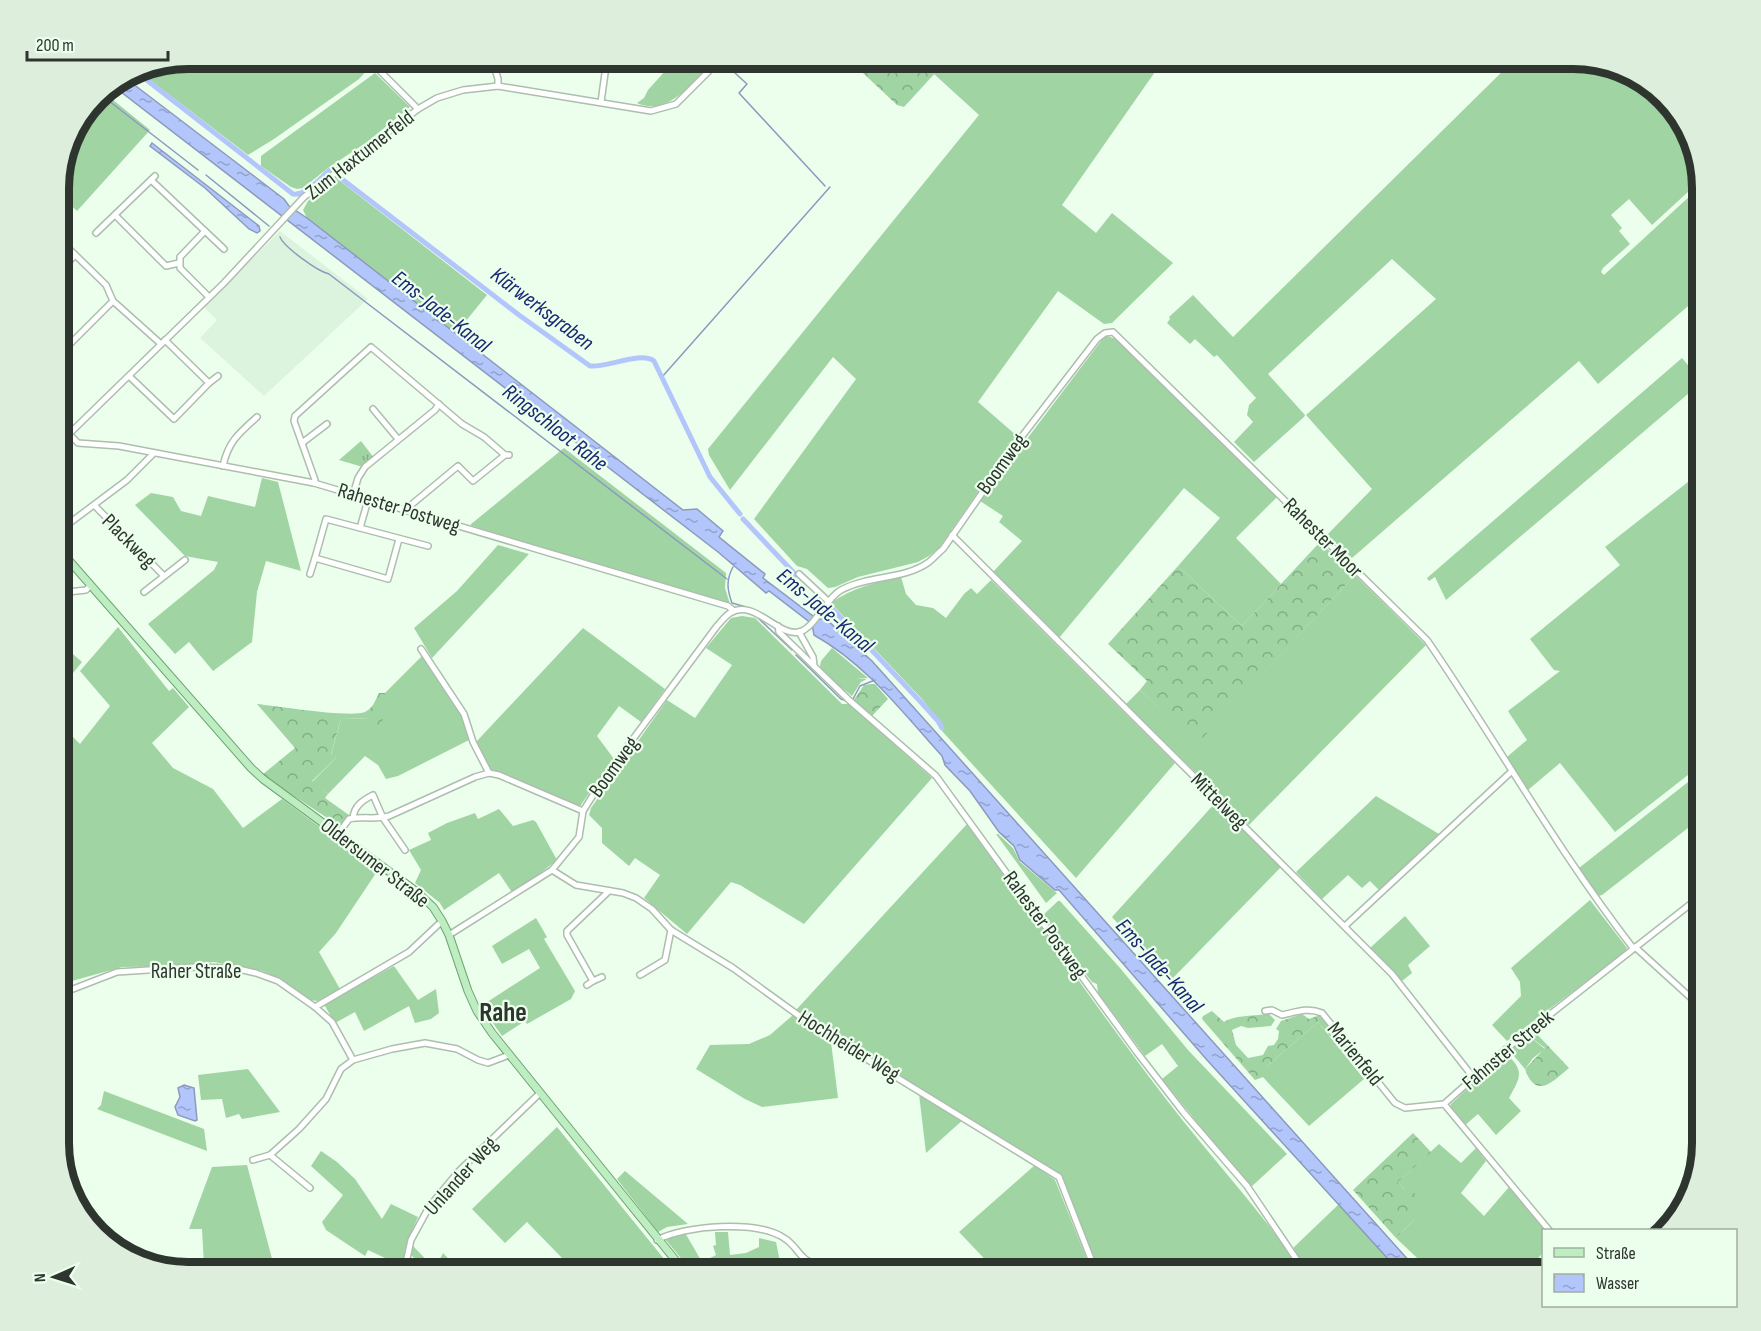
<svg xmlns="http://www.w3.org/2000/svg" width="1761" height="1331" font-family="'Sofia Sans Condensed',sans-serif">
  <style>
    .built { fill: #dcf4dd }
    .grass { fill: #a0d4a3 }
    .forest { fill: url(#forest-crowns) }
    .park { fill: url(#park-tufts) }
    .water { fill: url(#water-ripples); stroke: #8b9abe; stroke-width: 1.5 }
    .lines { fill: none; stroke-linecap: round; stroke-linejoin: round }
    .stream { stroke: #8b9abe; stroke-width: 1.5 }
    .canal { stroke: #b3c6fc; stroke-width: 5 }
    .minor-casing { stroke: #acbead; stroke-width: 8 }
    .major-casing { stroke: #6ea573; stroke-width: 9 }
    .minor { stroke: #fff; stroke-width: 5 }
    .major { stroke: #bdedc1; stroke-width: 7 }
    .labels { text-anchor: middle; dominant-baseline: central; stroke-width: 4.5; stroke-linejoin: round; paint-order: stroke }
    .street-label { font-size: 21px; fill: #2e352f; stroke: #ecfeec }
    .water-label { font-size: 22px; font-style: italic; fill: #1a2873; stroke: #ecfeec }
    .district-label { font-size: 27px; font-weight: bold; fill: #2e352f; stroke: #ecfeec }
    .rim { fill: none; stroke: #2e352f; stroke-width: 8 }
  </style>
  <defs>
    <pattern id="forest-crowns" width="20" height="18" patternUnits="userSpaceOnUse" patternTransform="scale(1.5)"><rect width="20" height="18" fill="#a0d4a3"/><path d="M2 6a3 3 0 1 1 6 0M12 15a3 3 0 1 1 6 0" fill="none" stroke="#83ad85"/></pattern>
    <pattern id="park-tufts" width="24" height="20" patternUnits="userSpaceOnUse" patternTransform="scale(1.5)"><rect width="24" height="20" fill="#a0d4a3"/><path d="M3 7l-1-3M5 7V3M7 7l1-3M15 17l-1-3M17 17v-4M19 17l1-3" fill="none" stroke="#83ad85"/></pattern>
    <pattern id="water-ripples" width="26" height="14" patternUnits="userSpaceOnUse" patternTransform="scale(1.5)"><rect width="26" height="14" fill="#b3c6fc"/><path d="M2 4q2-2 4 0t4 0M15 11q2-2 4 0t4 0" fill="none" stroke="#92a2cc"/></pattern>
  </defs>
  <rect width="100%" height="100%" fill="#ecfeec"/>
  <polygon class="built" points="280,231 368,299 264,396 200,338 217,320 204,307"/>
  <g class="grass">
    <polygon points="188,59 361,59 370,67 359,79 274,139 248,155 137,70"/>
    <path d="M676,59h41c-21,19 -48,59 -80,44l7,-5 4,-8z"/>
    <polygon points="948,59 1164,59 1062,205 1096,233 1112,213 1173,263 1112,323 1104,324 1058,291 978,402 1017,436 939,548 929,556 918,562 858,577 835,587 828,588 807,569 797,566 754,519 856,379 833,357 730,490 709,455 708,449 979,115 934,74"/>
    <polygon points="1515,59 1555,59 1544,71 1546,73 1560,59 1573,59 1639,81 1636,85 1650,97 1656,91 1689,131 1701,180 1652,225 1629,199 1611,215 1622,228 1619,231 1630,244 1603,268 1601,272 1604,275 1691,195 1692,198 1698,200 1702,196 1702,294 1598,384 1579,361 1352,558 1327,535 1372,489 1306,415 1436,299 1392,259 1268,374 1305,415 1304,417 1254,462 1234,442 1253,422 1247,415 1249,405 1256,398 1217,355 1214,357 1195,339 1190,344 1167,323 1170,319 1169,317 1193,295 1233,337"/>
    <polygon points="375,73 410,107 367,142 328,168 303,188 297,189 291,187 261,166 261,156"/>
    <polygon points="102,91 150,130 77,211 59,194 59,179 72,131"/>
    <polygon points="335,177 487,295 456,333 307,218 303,210 308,201"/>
    <polygon points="1107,336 1119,340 1277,497 1236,538 1281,584 1242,626 1178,566 1220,518 1184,488 1059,638 993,572 1022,541 999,522 1003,516 980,501 1104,337"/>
    <polygon points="1682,358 1702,382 1446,600 1435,577 1429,581 1427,578"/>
    <polygon points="564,448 726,573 725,588 730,604 505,538 470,525"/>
    <polygon points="1702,471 1702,764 1615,832 1560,763 1528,790 1507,757 1527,740 1508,711 1560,671 1554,670 1530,639 1620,565 1605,547"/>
    <polygon points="262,478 278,482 301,571 266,561 257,592 252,642 213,671 189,642 175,654 148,624 214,570 218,562 185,556 135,505 151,493 173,497 181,511 201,516 208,496 255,507"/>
    <polygon points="498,545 529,554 432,658 414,628 457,591"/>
    <polygon points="1355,575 1426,645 1249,825 1126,704 1140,690 1197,743"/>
    <path d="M901,577l5,17 10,11 17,3 13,10 18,-24 7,-6 6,6 14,-14 184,183 -99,115 -134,-147 1,-5 -21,-27 -91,-96c21,-15 45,-21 70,-26z"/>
    <polygon points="742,616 755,618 842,704 849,704 932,778 804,924 740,885 731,882 687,934 644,898 660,875 635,858 629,866 602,843 602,828 589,815 591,808 667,700 695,718 732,665 706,648 731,618"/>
    <polygon points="118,627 169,691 173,688 189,707 152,743 173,768 213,789 243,828 282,799 378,870 336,933 319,952 340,989 317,1001 311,1000 284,981 263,971 214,962 177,966 122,967 72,981 71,965 59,964 59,723 80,744 110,706 80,671"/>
    <polygon points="583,628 665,689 641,722 619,706 597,736 614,759 580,806 486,767 476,742"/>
    <polygon points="59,642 82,662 59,690"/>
    <polygon points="832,648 868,678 856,679 867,679 861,682 852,696 828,677 820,666 821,661"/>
    <polygon points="422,656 443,689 461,712 469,740 398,776 386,779 378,765 365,756 328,794 312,782 336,758 331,755 341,719 372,718 385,714 385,693"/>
    <polygon points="1702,771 1702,817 1602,895 1598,896 1579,868"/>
    <polygon points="1376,796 1439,834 1379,890 1370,881 1362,888 1348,875 1322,899 1296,872"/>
    <polygon points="1216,802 1281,867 1173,978 1168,979 1112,917"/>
    <polygon points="499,809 513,826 533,820 536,822 557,860 513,894 499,873 444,910 440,903 415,883 421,870 409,850 431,840 428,833 447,823 475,813 478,819"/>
    <path d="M968,823c71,100 140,203 216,299 40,50 83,97 118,150h-202l-40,-97 -243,-149 -21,-16z"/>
    <polygon points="996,834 998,834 1013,848 1020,862 1057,893 1046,903"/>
    <polygon points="1590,900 1627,948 1624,953 1507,1041 1492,1025 1521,996 1520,982 1511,968"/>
    <polygon points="1058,901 1060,901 1120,968 1188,1050 1287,1154 1250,1188 1162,1079 1178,1066 1162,1044 1145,1056 1098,993 1097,984 1092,982 1042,916"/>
    <polygon points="1405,916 1430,946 1408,965 1412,973 1402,981 1370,948"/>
    <polygon points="536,918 547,937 544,939 575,991 571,999 527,1024 525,1021 502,1036 481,1006 540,968 529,949 502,964 492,946"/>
    <polygon points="394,966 418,1000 436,989 439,1013 431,1019 415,1023 409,1006 364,1031 355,1012 335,1023 325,1006 326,1003"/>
    <polygon points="793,1015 831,1042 838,1098 762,1107 745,1099 696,1069 710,1045 749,1044 770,1035"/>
    <polygon points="1318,1022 1364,1079 1309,1126 1259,1073"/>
    <polygon points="1530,1037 1545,1049 1533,1058 1525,1069 1514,1056 1523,1042"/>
    <path d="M1505,1053c21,18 15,25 4,45l12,13 -25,24 -18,-21 -14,12 -14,-18 1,-4z"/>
    <polygon points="248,1069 280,1112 242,1119 239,1114 226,1118 222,1099 201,1100 198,1075"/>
    <polygon points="104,1091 204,1129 207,1151 97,1109 101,1105"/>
    <polygon points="919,1094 964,1119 926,1153"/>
    <polygon points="557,1127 673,1270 642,1272 632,1262 621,1266 562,1258 527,1222 505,1243 472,1209"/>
    <polygon points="1439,1144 1461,1163 1476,1148 1486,1161 1461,1193 1484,1216 1509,1187 1545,1230 1543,1252 1528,1272 1432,1272 1396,1238 1415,1219 1415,1196 1412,1190 1405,1190 1398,1182"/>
    <polygon points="321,1151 337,1162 355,1179 382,1219 391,1204 418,1217 409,1238 402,1266 368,1250 365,1256 326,1230 322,1222 343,1195 311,1166"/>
    <polygon points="247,1165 274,1266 278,1272 188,1272 174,1268 177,1264 204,1264 202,1229 189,1229 212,1167"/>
    <polygon points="1035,1165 1055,1180 1092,1272 997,1272 959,1232"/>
    <polygon points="625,1171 688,1224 667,1227 658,1232 617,1179"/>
    <polygon points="1339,1204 1400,1272 1308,1272 1292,1249"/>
    <polygon points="684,1231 702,1262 716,1255 713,1246 716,1245 715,1232 728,1232 730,1255 746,1253 759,1247 759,1238 776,1242 782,1272 692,1272 666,1240"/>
    <polygon points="413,1246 435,1269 443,1253 461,1272 428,1272 411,1255"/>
  </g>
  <g class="forest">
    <polygon points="848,59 856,59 872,66 879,59 948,59 904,107 897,105"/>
    <polygon points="1320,542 1355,575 1197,744 1140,690 1147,681 1108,644 1178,566 1242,626"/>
    <polygon points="871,684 875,684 888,699 871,717 853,701 864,685"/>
    <path d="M379,693h6v21l-6,16h-5l-2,-12 -31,1 -10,35 5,4 -24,23 16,13 -3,4 24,17 -8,12 -79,-52 33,-27 -38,-44c20,2 93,14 108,8 8,-4 10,-11 14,-19z"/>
    <path d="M1212,1011l12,11c10,-7 31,-6 45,-8l6,6 -4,6 -23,2 -7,-2 -9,4 4,15 12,13 15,-3 5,-9 6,-1 4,-6 1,-8 -3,-2 5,-8 21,-7 7,5 11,-4 41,52 -3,3 -40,-48 -52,45 -3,10 -8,3 -53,-61 1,-3z"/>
    <path d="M1534,1031l35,37c-17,14 -33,32 -44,1l20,-21 -15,-11 -7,5 -9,14 -5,-7z"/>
    <polygon points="1413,1133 1431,1152 1398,1182 1405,1190 1412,1190 1422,1202 1415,1219 1396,1238 1353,1190"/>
  </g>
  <polygon class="park" points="361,441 374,458 363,467 339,460"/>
  <g class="water">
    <path d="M124,77l160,122 5,7 18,12 376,292 14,-1 26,22 -4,6 46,37 -2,4 54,41h9l46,42 547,611h-19l-193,-212 -148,-170h-4l-35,-30 -6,-14 -15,-14 -29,-41 -25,-26 -3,-9c-39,-43 -76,-92 -128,-121l-2,-11 -43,-33 -3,2 -48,-41 -606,-467z"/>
    <polygon points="152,143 259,226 260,231 257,233 249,229 205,188 150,146"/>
    <polygon points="184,1085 194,1088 197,1120 195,1121 178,1115 175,1107 180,1097 178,1088"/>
  </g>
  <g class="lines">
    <g class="stream">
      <polyline points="723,62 747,84 739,93 825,186"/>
      <polyline points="100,94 198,170"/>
      <polyline points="206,175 269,226"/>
      <path d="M280,237c4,10 37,34 49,37l398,305"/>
      <polyline points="662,377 830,187"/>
      <path d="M733,567c-7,13 -6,22 -1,36l14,4"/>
      <polyline points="758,618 792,650"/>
      <polyline points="796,655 841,699 844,700"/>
      <polyline points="853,699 860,686 875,680"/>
    </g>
    <g class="canal">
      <path d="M135,71l158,123c13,2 27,-16 37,-24l1,1"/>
      <path d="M338,176l181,139 71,51c17,2 51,-15 64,-5l56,116 30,37"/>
      <polyline points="743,519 796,575"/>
      <polyline points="828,604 918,699 938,721 942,728"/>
    </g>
    <g class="minor-casing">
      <g id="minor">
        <polyline points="368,59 418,109"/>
        <polyline points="492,59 498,79 498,86"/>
        <polyline points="601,102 607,59"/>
        <polyline points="151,180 224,249"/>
        <polyline points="115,215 166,266 179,263"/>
        <polyline points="205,231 180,257 180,268 209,297"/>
        <polyline points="96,233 155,176"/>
        <polyline points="59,239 106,285 113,301 161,344"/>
        <polyline points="59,272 75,255"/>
        <polyline points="59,355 113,301"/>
        <polyline points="129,376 174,419 209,383 165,340"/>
        <polyline points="209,383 218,376"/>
        <polyline points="373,409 398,439"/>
        <polyline points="69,434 78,443 119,446 314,483 728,606 734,611"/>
        <polyline points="59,438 69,434 224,283 304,197 418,109 437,98 463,90 498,86 651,111 676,104 721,59"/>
        <polyline points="302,443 327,424"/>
        <polyline points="59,464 61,471"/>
        <path d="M223,466c5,-24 16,-33 34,-49"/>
        <polyline points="314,483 315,480 294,421 295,416 371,347 462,424 484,437 505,455 509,455"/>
        <polyline points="353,495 358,478 365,467 435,410 439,404"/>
        <polyline points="94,505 164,576"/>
        <polyline points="405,510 458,466 473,481 505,455"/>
        <polyline points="360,528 368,500"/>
        <polyline points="59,531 127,480 154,453"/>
        <polyline points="952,535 1392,974 1473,1077"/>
        <polyline points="399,539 388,579 315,558 326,519 428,546"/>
        <polyline points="310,574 315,558"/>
        <polyline points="799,574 828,601"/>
        <polyline points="144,592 185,560"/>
        <polyline points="59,593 86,590 90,586"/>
        <polyline points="778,626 779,632 849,700 936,776 1136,1051 1184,1113 1247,1186 1305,1272"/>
        <polyline points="799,632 813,657 814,666"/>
        <polyline points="421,649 464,714 473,742 489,773"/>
        <path d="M353,818c1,-12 10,-18 20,-23l10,23 22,32"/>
        <path d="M338,834l11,-15c13,-3 26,1 40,-3l86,-39 14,-4 10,2 84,36"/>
        <polyline points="552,870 576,885 623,893 636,898 652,909 671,930 733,968 816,1028 1059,1177 1096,1272"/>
        <polyline points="1345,926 1512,771"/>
        <path d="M449,935l103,-65 27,-33 4,-26 21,-33 113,-152c4,-4 8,-10 13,-13 24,-15 48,24 69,19 16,-4 26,-33 42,-42 28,-15 63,-10 88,-28 5,-4 9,-9 14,-13l73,-105 81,-105 8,-6 8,-1 314,308c70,102 130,210 206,308"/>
        <polyline points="1635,947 1702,1008"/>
        <polyline points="640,975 665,960 671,930"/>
        <polyline points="593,981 602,977"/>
        <polyline points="587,985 593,981 567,935 567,931 609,891"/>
        <polyline points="59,989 73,989 117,972 195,967 234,968 256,973 278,981 315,1007 409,952 442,921"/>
        <polyline points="315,1007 332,1022 353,1060"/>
        <path d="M1265,1011l7,-1 10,5c14,-3 26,-8 40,-2l73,90 10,5 39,-4"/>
        <polyline points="270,1155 310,1188"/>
        <polyline points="253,1160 270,1155 299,1129 326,1099 341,1069 353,1060 392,1049 425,1043 457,1049 478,1060 488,1063 509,1055"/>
        <polyline points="1549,1230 1444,1104 1506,1049 1702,895"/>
        <path d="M657,1240c28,-15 100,-20 127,-2 9,5 13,14 20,20 8,8 37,13 49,14"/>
        <polyline points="330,1268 336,1272"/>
        <polyline points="404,1272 411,1240 429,1207 458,1172 540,1093"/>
      </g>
    </g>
    <g class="major-casing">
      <polyline id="major" points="59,549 251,768 263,779 417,892 433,907 442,921 449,935 468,991 477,1011 492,1033 685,1272"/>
    </g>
    <use href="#minor" class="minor"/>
    <use href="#major" class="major"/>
  </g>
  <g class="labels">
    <g class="street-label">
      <text transform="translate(360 155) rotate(-38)">Zum Haxtumerfeld</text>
      <text transform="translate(1002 464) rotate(-54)">Boomweg</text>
      <text transform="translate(399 508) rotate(17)">Rahester Postweg</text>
      <text transform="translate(1323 538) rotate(45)">Rahester Moor</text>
      <text transform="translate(129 541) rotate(45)">Plackweg</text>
      <text transform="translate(614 767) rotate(-54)">Boomweg</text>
      <text transform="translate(1219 801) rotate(45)">Mittelweg</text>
      <text transform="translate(375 863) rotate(38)">Oldersumer Straße</text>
      <text transform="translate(1045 925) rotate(54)">Rahester Postweg</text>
      <text x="196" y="971">Raher Straße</text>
      <text transform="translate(849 1046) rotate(32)">Hochheider Weg</text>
      <text transform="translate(1508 1050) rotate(-40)">Fahnster Streek</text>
      <text transform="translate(1355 1054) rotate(51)">Marienfeld</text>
      <text transform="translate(461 1176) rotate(-48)">Unlander Weg</text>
    </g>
    <g class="water-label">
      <text transform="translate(542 309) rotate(37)">Klärwerksgraben</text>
      <text transform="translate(441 312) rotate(38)">Ems-Jade-Kanal</text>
      <text transform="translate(555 428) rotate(38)">Ringschloot Rahe</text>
      <text transform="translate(825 611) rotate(40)">Ems-Jade-Kanal</text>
      <text transform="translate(1159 966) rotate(48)">Ems-Jade-Kanal</text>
    </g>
    <g class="district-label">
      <text x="503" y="1013">Rahe</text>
    </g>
  </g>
  <path d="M0 0H1761V1331H0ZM188 69H1573A119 119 0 0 1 1692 188V1143A119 119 0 0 1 1573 1262H188A119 119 0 0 1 69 1143V188A119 119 0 0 1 188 69Z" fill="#ded" fill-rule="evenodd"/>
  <path class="rim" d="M188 69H1573A119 119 0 0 1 1692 188V1143A119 119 0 0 1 1573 1262H188A119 119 0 0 1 69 1143V188A119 119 0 0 1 188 69Z"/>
  <rect x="1542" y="1229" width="195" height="78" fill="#ecfeec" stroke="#a0aea0" stroke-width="1.5"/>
  <rect x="1554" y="1248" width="30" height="9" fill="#bdedc1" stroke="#a0aea0" stroke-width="1.5"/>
  <text x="1596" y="1259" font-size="18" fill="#2e352f">Straße</text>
  <rect x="1554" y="1274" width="30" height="18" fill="url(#water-ripples)" stroke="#a0aea0" stroke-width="1.5"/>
  <text x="1596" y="1289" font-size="18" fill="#2e352f">Wasser</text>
  <g transform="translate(54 1277) rotate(267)" stroke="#ecfeec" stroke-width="4.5" paint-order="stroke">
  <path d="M0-4.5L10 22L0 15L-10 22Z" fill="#2e352f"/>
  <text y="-9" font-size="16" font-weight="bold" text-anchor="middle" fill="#2e352f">N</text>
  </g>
  <path d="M27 51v9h141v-9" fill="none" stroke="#2e352f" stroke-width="3"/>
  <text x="36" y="51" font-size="18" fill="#2e352f" stroke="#ecfeec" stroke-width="4.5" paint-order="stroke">200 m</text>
</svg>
